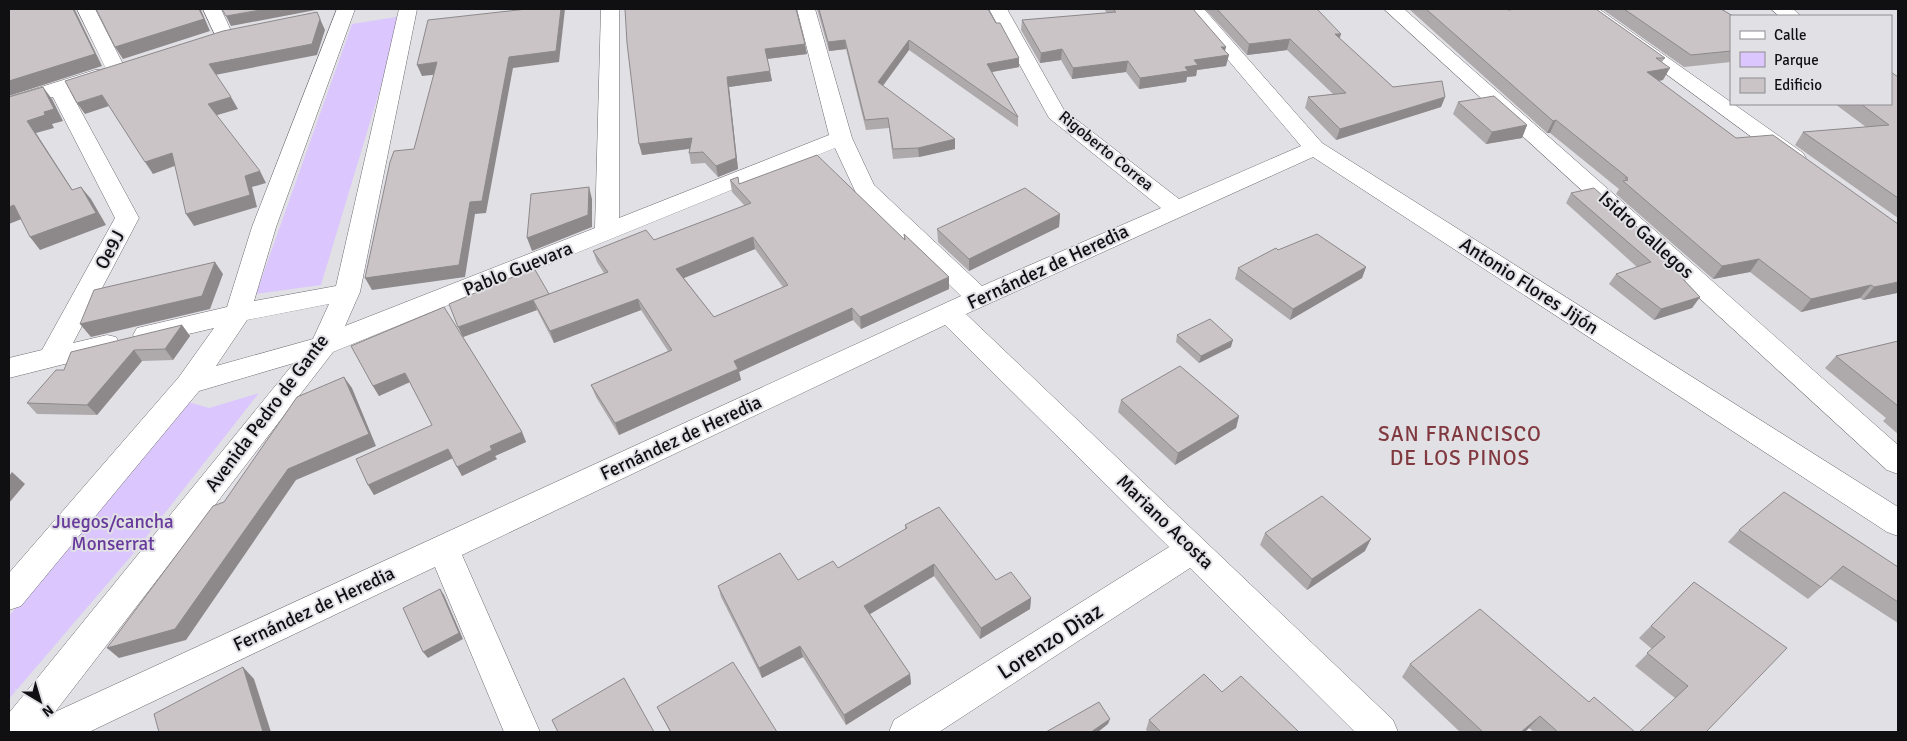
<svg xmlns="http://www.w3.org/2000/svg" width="1907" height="741" font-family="Signika,sans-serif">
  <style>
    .green { fill: #dbc7fd }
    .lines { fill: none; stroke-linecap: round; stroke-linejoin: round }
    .street-casing { stroke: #6d6b70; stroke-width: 1 }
    .street { fill: #fff; fill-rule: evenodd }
    .wall { fill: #aea9ab; fill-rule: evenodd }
    .shaded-wall { fill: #8d898b }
    .building { fill: #cac4c7; stroke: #8d898b; fill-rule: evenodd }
    .labels { text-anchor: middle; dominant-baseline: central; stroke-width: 4; stroke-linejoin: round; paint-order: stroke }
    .far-street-label { font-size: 16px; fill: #100f11; stroke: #e1e0e5 }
    .street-label { font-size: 19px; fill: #100f11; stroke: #e1e0e5 }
    .park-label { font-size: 19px; fill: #673a9c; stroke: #e1e0e5 }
    .quarter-label { font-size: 21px; letter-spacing: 1px; fill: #813940; stroke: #e1e0e5 }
    .near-street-label { font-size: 22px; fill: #100f11; stroke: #e1e0e5 }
  </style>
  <rect width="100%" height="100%" fill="#e1e0e5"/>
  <g class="green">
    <polygon points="402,16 321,285 256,294 352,24"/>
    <polygon points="259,393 132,555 9,699 9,616 185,401 209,408"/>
  </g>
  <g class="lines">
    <g class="street-casing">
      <g id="street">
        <polygon points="77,9 95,9 126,70 123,74 111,75 109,78 70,91 139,218 73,343 107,335 116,337 120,344 116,351 9,378 9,358 42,350 115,218 53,97 9,110 9,97 95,70 106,69"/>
        <polygon points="203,9 221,9 233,35 231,39 217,39"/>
        <path d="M337,9h18l-79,218 -22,74 82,-15 63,-277h18l-57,283 -15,34 250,-98 6,-219h18v209l210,-83 -32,-126h18l37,129 22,47 108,101 179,-78 -112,-90 -60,-109h18l57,101 115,89 122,-53 -116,-137h19l118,134 576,364v29l-11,-4 -574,-375 -347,157 427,406 5,12h-43l-165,-164 -251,164h-50l5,-12 275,-173 -224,-222 -483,230 78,177h-36l-69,-165 -346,165h-80v-19l285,-350 -95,28 -178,215 -12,4v-37l170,-196 35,-49 -68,16 -9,-2 -4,-7 4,-7 90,-21 25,-80zM835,148l21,45 105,103 -906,416 278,-360zM329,304l-16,35 -97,27 31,-46z"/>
        <polygon points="1384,9 1404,9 1898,445 1898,474 1887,470"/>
        <polygon points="1578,9 1599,9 1803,153 1806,158 1803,163 1795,165 1787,163"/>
        <polygon points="1771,9 1793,9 1801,16 1779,16"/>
      </g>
    </g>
    <use href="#street" class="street"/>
  </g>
  <g class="wall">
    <polygon points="796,9 807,54 767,59 772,81 729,87 738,169 718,177 705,163 691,164 689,153 689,149 642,155"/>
    <polygon points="817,9 988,9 996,23 1019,58 1019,67 992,72 1018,117 1018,127 909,50 883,86 955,149 919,157 893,159 889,128 866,130 846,49 829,51"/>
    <polygon points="1104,9 1193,9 1225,51 1226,66 1197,70 1196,76 1187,77 1186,82 1139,89 1126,72 1072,79 1061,60 1040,63 1021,30 1022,20 1107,13"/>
    <polygon points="1205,9 1317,9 1339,38 1393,87 1445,97 1441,107 1336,140 1305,108 1308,97 1333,94 1287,50 1247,55"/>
    <polygon points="1409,9 1507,9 1508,10 1665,58 1662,62 1663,80 1658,81 1736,138 1898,224 1898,294 1897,293 1863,300 1860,298 1801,312 1750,272 1713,279 1616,194 1619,189 1550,133 1547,133"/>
    <polygon points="1602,9 1721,9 1731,16 1731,62 1684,67"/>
    <polygon points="1898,77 1898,218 1795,145 1803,132 1866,127 1835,104 1891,104"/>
    <polygon points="1458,102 1527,125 1522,138 1486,144 1453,114"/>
    <path d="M730,180l174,59v-5l45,43v12l-88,40 -8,-9 -114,52 2,8 -122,55 -23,-38 -5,-12 77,-34 -27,-41 -87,33 -17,-33 -74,27 59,95 4,10 -31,14 2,3 -35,17 -9,-18 -79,37 -6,-10 64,-60 -22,-43 -31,14 -6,-10 88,-53 88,-39 55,-21 -7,-11 -4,-11 61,-11 91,-34 -13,-14zM755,249l28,38 -69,30 -30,-39z"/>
    <polygon points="1571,193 1689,274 1685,281 1700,297 1692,308 1654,320 1609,284 1616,274 1637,267 1566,203"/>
    <polygon points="1060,214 1059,227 969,271 938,242 937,229"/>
    <polygon points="1278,250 1366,267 1362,278 1290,320 1235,279 1238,268"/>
    <polygon points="182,325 190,336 173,360 142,361 97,415 37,414 27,403 64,370"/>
    <polygon points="1177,335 1231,347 1199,363 1176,342"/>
    <polygon points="1898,341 1898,434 1883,421 1886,418 1825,368 1836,356"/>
    <polygon points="1121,400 1239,416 1236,428 1175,465 1118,412"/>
    <polygon points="905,525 996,580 1031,598 1030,609 980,639 934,576 870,614 910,674 911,684 846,725 803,657 762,678 721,597 718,586 798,580 838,568 905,530"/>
    <polygon points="1739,530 1898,567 1898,623 1830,579 1808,599 1728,542"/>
    <polygon points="1265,533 1365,551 1307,590 1260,545"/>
    <polygon points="1694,582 1706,732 1675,698 1635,666 1652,649 1639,638"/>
    <polygon points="1410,664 1589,702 1635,732 1534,732 1529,728 1525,732 1460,732 1402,677"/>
    <polygon points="1222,692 1299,732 1148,732 1146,730 1149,720"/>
    <polygon points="657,707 777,732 670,732"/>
  </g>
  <g class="shaded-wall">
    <polygon points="73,9 76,9 75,10 102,66 9,96 9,81"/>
    <polygon points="199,9 203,9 201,10 210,31 123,59 115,47"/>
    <polygon points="266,9 321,9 231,26 226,16"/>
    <polygon points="561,9 565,9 559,62 513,68 486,213 475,214 465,277 372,290 365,278 509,57"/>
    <polygon points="317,12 325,30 317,55 215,75 209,64"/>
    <polygon points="1335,34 1341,34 1338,44"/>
    <polygon points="1290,39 1287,50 1247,55 1249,44"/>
    <polygon points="845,40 846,49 829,51 828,42"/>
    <polygon points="909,40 909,50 878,92 878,82"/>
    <polygon points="805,44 807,54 766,59 765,49"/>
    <polygon points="1221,47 1226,47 1224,56 1229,55 1226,66 1197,70 1196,76 1187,77 1186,82 1139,89 1140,78 1185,67 1194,60"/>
    <polygon points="1062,49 1061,60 1040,63 1041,53"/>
    <polygon points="1019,58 1019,67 986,73 987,64"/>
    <polygon points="1128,61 1126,72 1072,79 1073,68"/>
    <polygon points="437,62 441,74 422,76 417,65"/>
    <polygon points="1670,68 1663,80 1640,84 1647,72"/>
    <polygon points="770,71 772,81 729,87 738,169 718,177 716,166 727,77"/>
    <polygon points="43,87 52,99 63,121 52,124 54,128 36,133 81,203 72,190 27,121 44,112"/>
    <polygon points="102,95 109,106 85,114 77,103"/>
    <polygon points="231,97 238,109 214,116 208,104"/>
    <polygon points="1445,97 1441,107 1336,140 1340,129"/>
    <polygon points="1556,120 1550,133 1547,133 1553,121"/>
    <polygon points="1527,125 1522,138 1486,144 1492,132"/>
    <polygon points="692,138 694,148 642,155 639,144"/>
    <polygon points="955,139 955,149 919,157 918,148"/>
    <polygon points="172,153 180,164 153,174 145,162"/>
    <polygon points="260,171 266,183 252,187 257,207 194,226 186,214 245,176"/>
    <polygon points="81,187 91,199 106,225 40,250 30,237"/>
    <polygon points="589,187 592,199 592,227 532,251 527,238"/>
    <polygon points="14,205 24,218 9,224 9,207"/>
    <polygon points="1060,214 1059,227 969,271 969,259"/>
    <polygon points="753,237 755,249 679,280 676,269"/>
    <polygon points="1759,259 1750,272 1713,279 1722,266"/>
    <polygon points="215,262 223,274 210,309 91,337 80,324"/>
    <polygon points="1366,267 1362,278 1290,320 1293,309"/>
    <polygon points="1689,274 1682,285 1680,276"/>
    <polygon points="949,277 949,289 861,329 860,317"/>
    <polygon points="1898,282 1898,291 1897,293 1863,300 1874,287"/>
    <polygon points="1871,285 1860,298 1801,312 1811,299"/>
    <polygon points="549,294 533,300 537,310 463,337 458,327"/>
    <polygon points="1700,297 1692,308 1654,320 1661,309"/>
    <polygon points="638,299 641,310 554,343 550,331"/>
    <polygon points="852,308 853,320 739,372 741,380 619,435 615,423 734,361"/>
    <polygon points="182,325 190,336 173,360 165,349"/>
    <polygon points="1233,340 1231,347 1199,363 1201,356"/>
    <polygon points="134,350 142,361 97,415 87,405"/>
    <polygon points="405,373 410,382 379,396 373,386"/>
    <polygon points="344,377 352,388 376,446 296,480 186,640 119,658 107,648"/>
    <polygon points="1239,416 1236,428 1175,465 1178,453"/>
    <polygon points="522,432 526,442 495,456 497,459 462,476 457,467 490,446"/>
    <polygon points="448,449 453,458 374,495 368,485"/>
    <polygon points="12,472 25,484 9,503 9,476"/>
    <polygon points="1371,539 1365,551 1307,590 1312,579"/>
    <polygon points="934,564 934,576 865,617 864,606"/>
    <polygon points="440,589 444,595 463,639 428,658 423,652"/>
    <polygon points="1031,598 1030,609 980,639 981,628"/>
    <polygon points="800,646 803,657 762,678 759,668"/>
    <polygon points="243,667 254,679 271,732 262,732"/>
    <polygon points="910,674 911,684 846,725 844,715"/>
    <polygon points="1540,716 1525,732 1521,732"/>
    <polygon points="1110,719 1108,724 1098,732 1091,732"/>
  </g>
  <g class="building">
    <polygon points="9,9 73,9 95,54 9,81"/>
    <polygon points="96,9 199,9 204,19 115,47"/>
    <polygon points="222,9 266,9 226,16"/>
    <polygon points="527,9 561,9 556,51 509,57 482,201 470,202 459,265 365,278 390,162 394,151 414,149 437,62 417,65 428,20"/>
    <polygon points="625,9 796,9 805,44 765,49 770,71 727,77 736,158 716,166 703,152 689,153 692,138 639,144 627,43"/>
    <polygon points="819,9 988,9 996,23 1000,23 1019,58 987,64 1018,117 909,40 878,82 955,139 918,148 893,149 888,118 865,120 845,40 828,42"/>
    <polygon points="1113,9 1193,9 1226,47 1221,47 1229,55 1194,60 1198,65 1185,67 1188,71 1140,78 1128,61 1073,68 1062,49 1041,53 1022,20 1116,12"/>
    <polygon points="1217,9 1317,9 1341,34 1335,34 1393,87 1442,81 1445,97 1340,129 1308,97 1346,93 1290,39 1249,44"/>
    <polygon points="1426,9 1507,9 1508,10 1517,9 1596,9 1665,58 1656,58 1670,68 1647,72 1736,138 1773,135 1898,224 1898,282 1874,287 1871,285 1811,299 1759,259 1722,266 1623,181 1628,180 1625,178 1628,178 1556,120 1553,121"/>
    <polygon points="1624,9 1721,9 1733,16 1731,16 1731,51 1691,55"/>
    <polygon points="317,12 320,19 312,44 209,64 231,97 208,104 260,171 245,176 250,195 186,214 172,153 145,162 102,95 77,103 65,81 223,31"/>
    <polygon points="1891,72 1898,77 1898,198 1803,132 1889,125 1861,104 1891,104"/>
    <polygon points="43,87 54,109 44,112 45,115 27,121 72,190 81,187 96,213 30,237 14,205 9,207 9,97"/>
    <polygon points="1494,96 1527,125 1492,132 1458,102"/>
    <path d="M817,155l88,85 -1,-6 45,43 -89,40 -8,-9 -118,53 4,8 -123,54 -24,-38 81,-35 -34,-51 -88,32 -17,-31 75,-28 -15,-21 53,-21 8,10 97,-37 -21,-23 8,-3 1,7zM753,237l35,48 -74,32 -38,-48z"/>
    <polygon points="589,187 588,215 527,238 531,194"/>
    <polygon points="1025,188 1060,214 969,259 937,229"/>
    <polygon points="1594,188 1689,274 1680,276 1700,297 1661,309 1616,274 1651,262 1571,193"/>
    <polygon points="1317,234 1366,267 1293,309 1238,268 1276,248 1278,250"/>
    <polygon points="215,262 202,296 80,324 94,290"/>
    <polygon points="534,268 549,294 458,327 449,304"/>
    <polygon points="444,307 522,432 490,446 492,450 457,467 448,449 368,485 356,459 432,425 405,373 373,386 351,346"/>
    <polygon points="1210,319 1233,340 1201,356 1177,335"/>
    <polygon points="182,325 165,349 134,350 87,405 27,403 56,370 64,370 71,352"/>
    <polygon points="1898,341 1898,406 1836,356"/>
    <polygon points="1180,366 1239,416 1178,453 1121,400"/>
    <polygon points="344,377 369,434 288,469 175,629 107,648 213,506 224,502 297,397"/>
    <polygon points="1784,492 1898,567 1898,602 1843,566 1821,587 1739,530"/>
    <polygon points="1322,496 1371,539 1312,579 1265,533"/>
    <polygon points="939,507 996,580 1011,572 1031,598 981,628 934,564 864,606 910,674 844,715 800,646 759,668 718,586 780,553 798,580 833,561 838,568 907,528 905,525"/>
    <polygon points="1694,582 1787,648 1706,732 1639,732 1688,686 1647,653 1665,637 1651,626"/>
    <polygon points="440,589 459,633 423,652 403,608"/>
    <polygon points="1480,609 1589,702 1594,697 1635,732 1558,732 1540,716 1521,732 1483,732 1410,664"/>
    <polygon points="733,662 777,732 671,732 657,707"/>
    <polygon points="243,667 263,732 159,732 154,714"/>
    <polygon points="1204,674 1222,692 1241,676 1299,732 1161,732 1149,720"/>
    <polygon points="624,678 654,732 558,732 552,720"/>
    <polygon points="1099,702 1110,719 1091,732 1046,732"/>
  </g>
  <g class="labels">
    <g class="far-street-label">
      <text transform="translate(1106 151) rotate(39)">Rigoberto Correa</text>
    </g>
    <g class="street-label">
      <text transform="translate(1646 235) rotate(42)">Isidro Gallegos</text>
      <text transform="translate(110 250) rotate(-62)">Oe9J</text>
      <text transform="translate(1048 267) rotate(-25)">Fernández de Heredia</text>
      <text transform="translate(518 269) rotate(-22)">Pablo Guevara</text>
      <text transform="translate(1529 286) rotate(33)">Antonio Flores Jijón</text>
      <text transform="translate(267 413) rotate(-53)">Avenida Pedro de Gante</text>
      <text transform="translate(681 438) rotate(-25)">Fernández de Heredia</text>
      <text transform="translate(1165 522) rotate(44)">Mariano Acosta</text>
      <text transform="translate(314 609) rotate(-25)">Fernández de Heredia</text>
    </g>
    <g class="park-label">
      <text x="113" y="522">Juegos/cancha<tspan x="113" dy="22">Monserrat</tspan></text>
    </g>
    <g class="quarter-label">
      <text x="1460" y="434">SAN FRANCISCO<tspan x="1460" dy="24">DE LOS PINOS</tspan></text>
    </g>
    <g class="near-street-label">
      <text transform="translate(1050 641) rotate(-33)">Lorenzo Diaz</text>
    </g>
  </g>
  <rect width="1907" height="741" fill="none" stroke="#100f11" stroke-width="20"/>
  <rect x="1730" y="15" width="162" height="90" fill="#e1e0e5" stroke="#8d8c90"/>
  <rect x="1740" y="31" width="25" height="8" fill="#ffffff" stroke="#8d8c90"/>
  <text x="1774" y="40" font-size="15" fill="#100f11">Calle</text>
  <rect x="1740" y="52" width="25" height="15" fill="#dbc7fd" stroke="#8d8c90"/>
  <text x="1774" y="65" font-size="15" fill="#100f11">Parque</text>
  <rect x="1740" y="78" width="25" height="15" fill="#cac4c7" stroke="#8d8c90"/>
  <text x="1774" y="90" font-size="15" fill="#100f11">Edificio</text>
  <g transform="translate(40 701) rotate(142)" stroke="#e1e0e5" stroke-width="4" paint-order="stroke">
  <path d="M0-4L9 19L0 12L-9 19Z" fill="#100f11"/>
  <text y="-8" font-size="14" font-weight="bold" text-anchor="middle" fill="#100f11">N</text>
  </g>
</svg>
